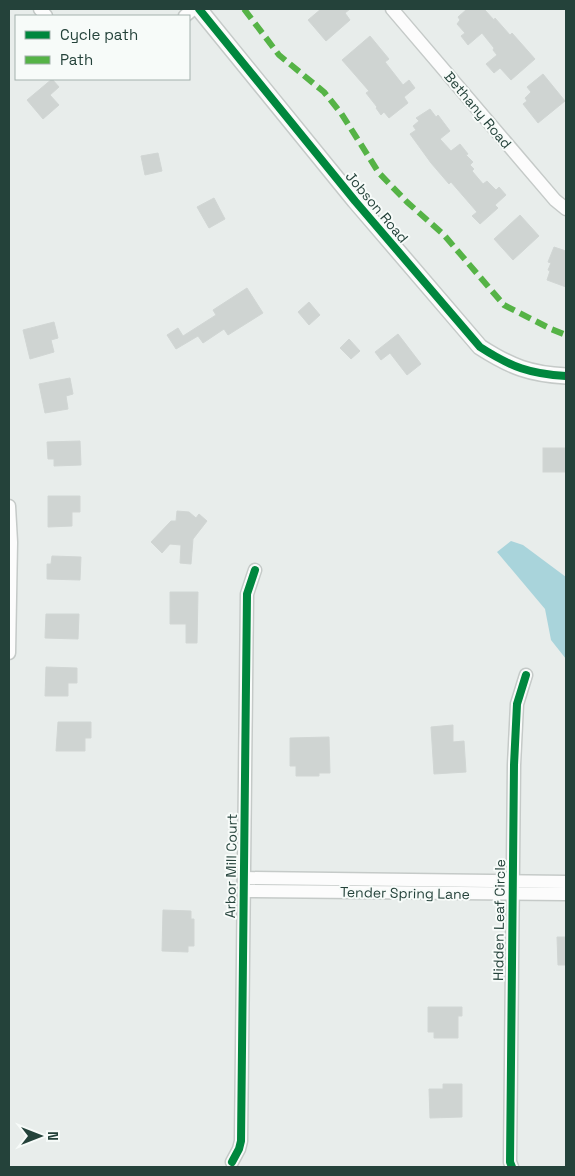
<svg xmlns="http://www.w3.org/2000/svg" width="575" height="1176" font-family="'Space Grotesk',sans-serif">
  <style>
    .water { fill: #a9d4db }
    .building { fill: #cfd4d2; stroke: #d1d6d4 }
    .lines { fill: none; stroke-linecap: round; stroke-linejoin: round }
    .minor-casing { stroke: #c5cac8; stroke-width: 15 }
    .tertiary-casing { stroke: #c5cac8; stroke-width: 18 }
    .minor { stroke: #fcfcfc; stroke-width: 12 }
    .tertiary { stroke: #fcfcfc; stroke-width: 15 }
    .quiet { stroke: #55b346; stroke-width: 6; stroke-dasharray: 12 6; stroke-linecap: butt }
    .cycleway-casing { stroke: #f7fbf9; stroke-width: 11 }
    .cycleway { stroke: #00873e; stroke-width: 8 }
    .labels { text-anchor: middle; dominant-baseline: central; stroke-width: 4; stroke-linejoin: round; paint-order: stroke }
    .street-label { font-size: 14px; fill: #24423a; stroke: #f7fbf9 }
  </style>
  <rect width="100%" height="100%" fill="#e8edeb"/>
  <polygon class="water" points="511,541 523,545 566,577 566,659 551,640 545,609 497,552"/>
  <g class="building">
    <polygon points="321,9 350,9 345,13 350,20 326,41 308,20"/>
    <polygon points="467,9 484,9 494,20 495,18 510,35 512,33 535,59 511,80 500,68 494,73 486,64 497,55 493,50 494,48 482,33 468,45 461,36 465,33 457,24 460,20 458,17"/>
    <polygon points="370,36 389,59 385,62 403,85 409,80 415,88 404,97 408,103 389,118 384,112 381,115 376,108 377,107 366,93 369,91 342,60"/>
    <polygon points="543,74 565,101 538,123 523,104 527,101 525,98 531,92 527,87"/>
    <polygon points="52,79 59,87 50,95 59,105 43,119 27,100"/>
    <polygon points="430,109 436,117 438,115 450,131 440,139 451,151 460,144 468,154 466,155 473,162 470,165 474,169 472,171 483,184 487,181 496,190 499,187 506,195 495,205 498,208 480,224 472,216 477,212 451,182 449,184 431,163 410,134 416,130 413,126 419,121 416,118"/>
    <polygon points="158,153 162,171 145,175 141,156"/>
    <polygon points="214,198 225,219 209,228 197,207"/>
    <polygon points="520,215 539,236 513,260 494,239"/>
    <polygon points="554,247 566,251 566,287 547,280 550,271 548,270 551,263 548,262"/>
    <polygon points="247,288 263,313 228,335 224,329 203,343 198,336 176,349 167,335 178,328 183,336 216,315 213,310"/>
    <polygon points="309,302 320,315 309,325 298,312"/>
    <polygon points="54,322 58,338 51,340 54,352 30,359 23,330"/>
    <polygon points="398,334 421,364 407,375 390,353 381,360 375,352"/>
    <polygon points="349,339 360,351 351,359 340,348"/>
    <polygon points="70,378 73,394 66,396 68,409 45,413 39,384"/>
    <polygon points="80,441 81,465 54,466 54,459 48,459 47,442"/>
    <rect x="543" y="448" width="23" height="24"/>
    <polygon points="48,496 80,496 80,512 72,512 72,526 48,527"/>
    <polygon points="177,511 189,512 196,518 199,514 207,521 193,539 191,564 180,563 181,545 170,544 162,553 151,542 171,521 176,521"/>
    <polygon points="52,556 81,557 80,580 47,579 47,564 51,564"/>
    <polygon points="170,592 198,592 197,643 186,643 186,624 170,624"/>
    <polygon points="46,614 79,614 78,639 45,638"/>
    <polygon points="46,667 77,668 77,683 68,683 68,696 45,696"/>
    <polygon points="58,722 91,722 91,738 85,738 85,751 56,751"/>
    <polygon points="453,725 453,742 464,741 466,772 434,774 431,727"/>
    <polygon points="329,737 330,773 319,773 319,776 296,776 296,766 290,766 290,738"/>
    <polygon points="163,910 191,911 191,919 194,919 194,946 188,946 188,952 162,951"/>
    <polygon points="557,937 566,937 566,965 558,965"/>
    <polygon points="428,1007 462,1007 462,1016 458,1016 458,1038 434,1038 434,1032 428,1032"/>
    <polygon points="443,1084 462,1084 462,1117 430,1118 429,1089 443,1089"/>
  </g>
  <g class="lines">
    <g class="minor-casing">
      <g id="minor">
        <polyline points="40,9 46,16"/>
        <polyline points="392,9 555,200 566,209"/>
        <polyline points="185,16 193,9"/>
        <polyline points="9,506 11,542 9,653"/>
        <polyline points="244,878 566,882"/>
        <polyline points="244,891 566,894"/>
        <polyline points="232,1162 239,1149 241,1141 247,594 255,570"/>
        <polyline points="512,1167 510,1162 514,765 517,704 526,675"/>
      </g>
    </g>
    <g class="tertiary-casing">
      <path id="tertiary" d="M199,9l156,192 125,146c31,20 50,27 86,29"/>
    </g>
    <use href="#minor" class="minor"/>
    <use href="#tertiary" class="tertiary"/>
    <polyline class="quiet" points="244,9 279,55 324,92 341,113 379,173 407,202 444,235 504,305 551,329 566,335"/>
    <g class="cycleway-casing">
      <g id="cycleway">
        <path d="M199,9l156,192 125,146c31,20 50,27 86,29"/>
        <polyline points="232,1162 239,1149 241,1141 247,594 255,570"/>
        <polyline points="512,1167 510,1162 514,765 517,704 526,675"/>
      </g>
    </g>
    <use href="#cycleway" class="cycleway"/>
  </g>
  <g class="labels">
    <g class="street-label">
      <text transform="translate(478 110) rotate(50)">Bethany Road</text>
      <text transform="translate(377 207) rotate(50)">Jobson Road</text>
      <text transform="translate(231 866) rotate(-89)">Arbor Mill Court</text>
      <text transform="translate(405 893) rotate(1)">Tender Spring Lane</text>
      <text transform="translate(499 920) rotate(-89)">Hidden Leaf Circle</text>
    </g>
  </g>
  <rect width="575" height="1176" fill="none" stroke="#24423a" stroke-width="20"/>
  <rect x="15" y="15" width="175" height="65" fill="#f7fbf9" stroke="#a3b1ad"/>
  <rect x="25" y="31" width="25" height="8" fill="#00873e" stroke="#a3b1ad"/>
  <text x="60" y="40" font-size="15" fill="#24423a">Cycle path</text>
  <rect x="25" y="56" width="25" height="8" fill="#55b346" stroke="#a3b1ad"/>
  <text x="60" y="65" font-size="15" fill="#24423a">Path</text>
  <g transform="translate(40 1136) rotate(90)" stroke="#f7fbf9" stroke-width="4" paint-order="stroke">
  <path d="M0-4L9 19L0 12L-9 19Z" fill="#24423a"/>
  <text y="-8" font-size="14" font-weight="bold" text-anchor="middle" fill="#24423a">N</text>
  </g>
</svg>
